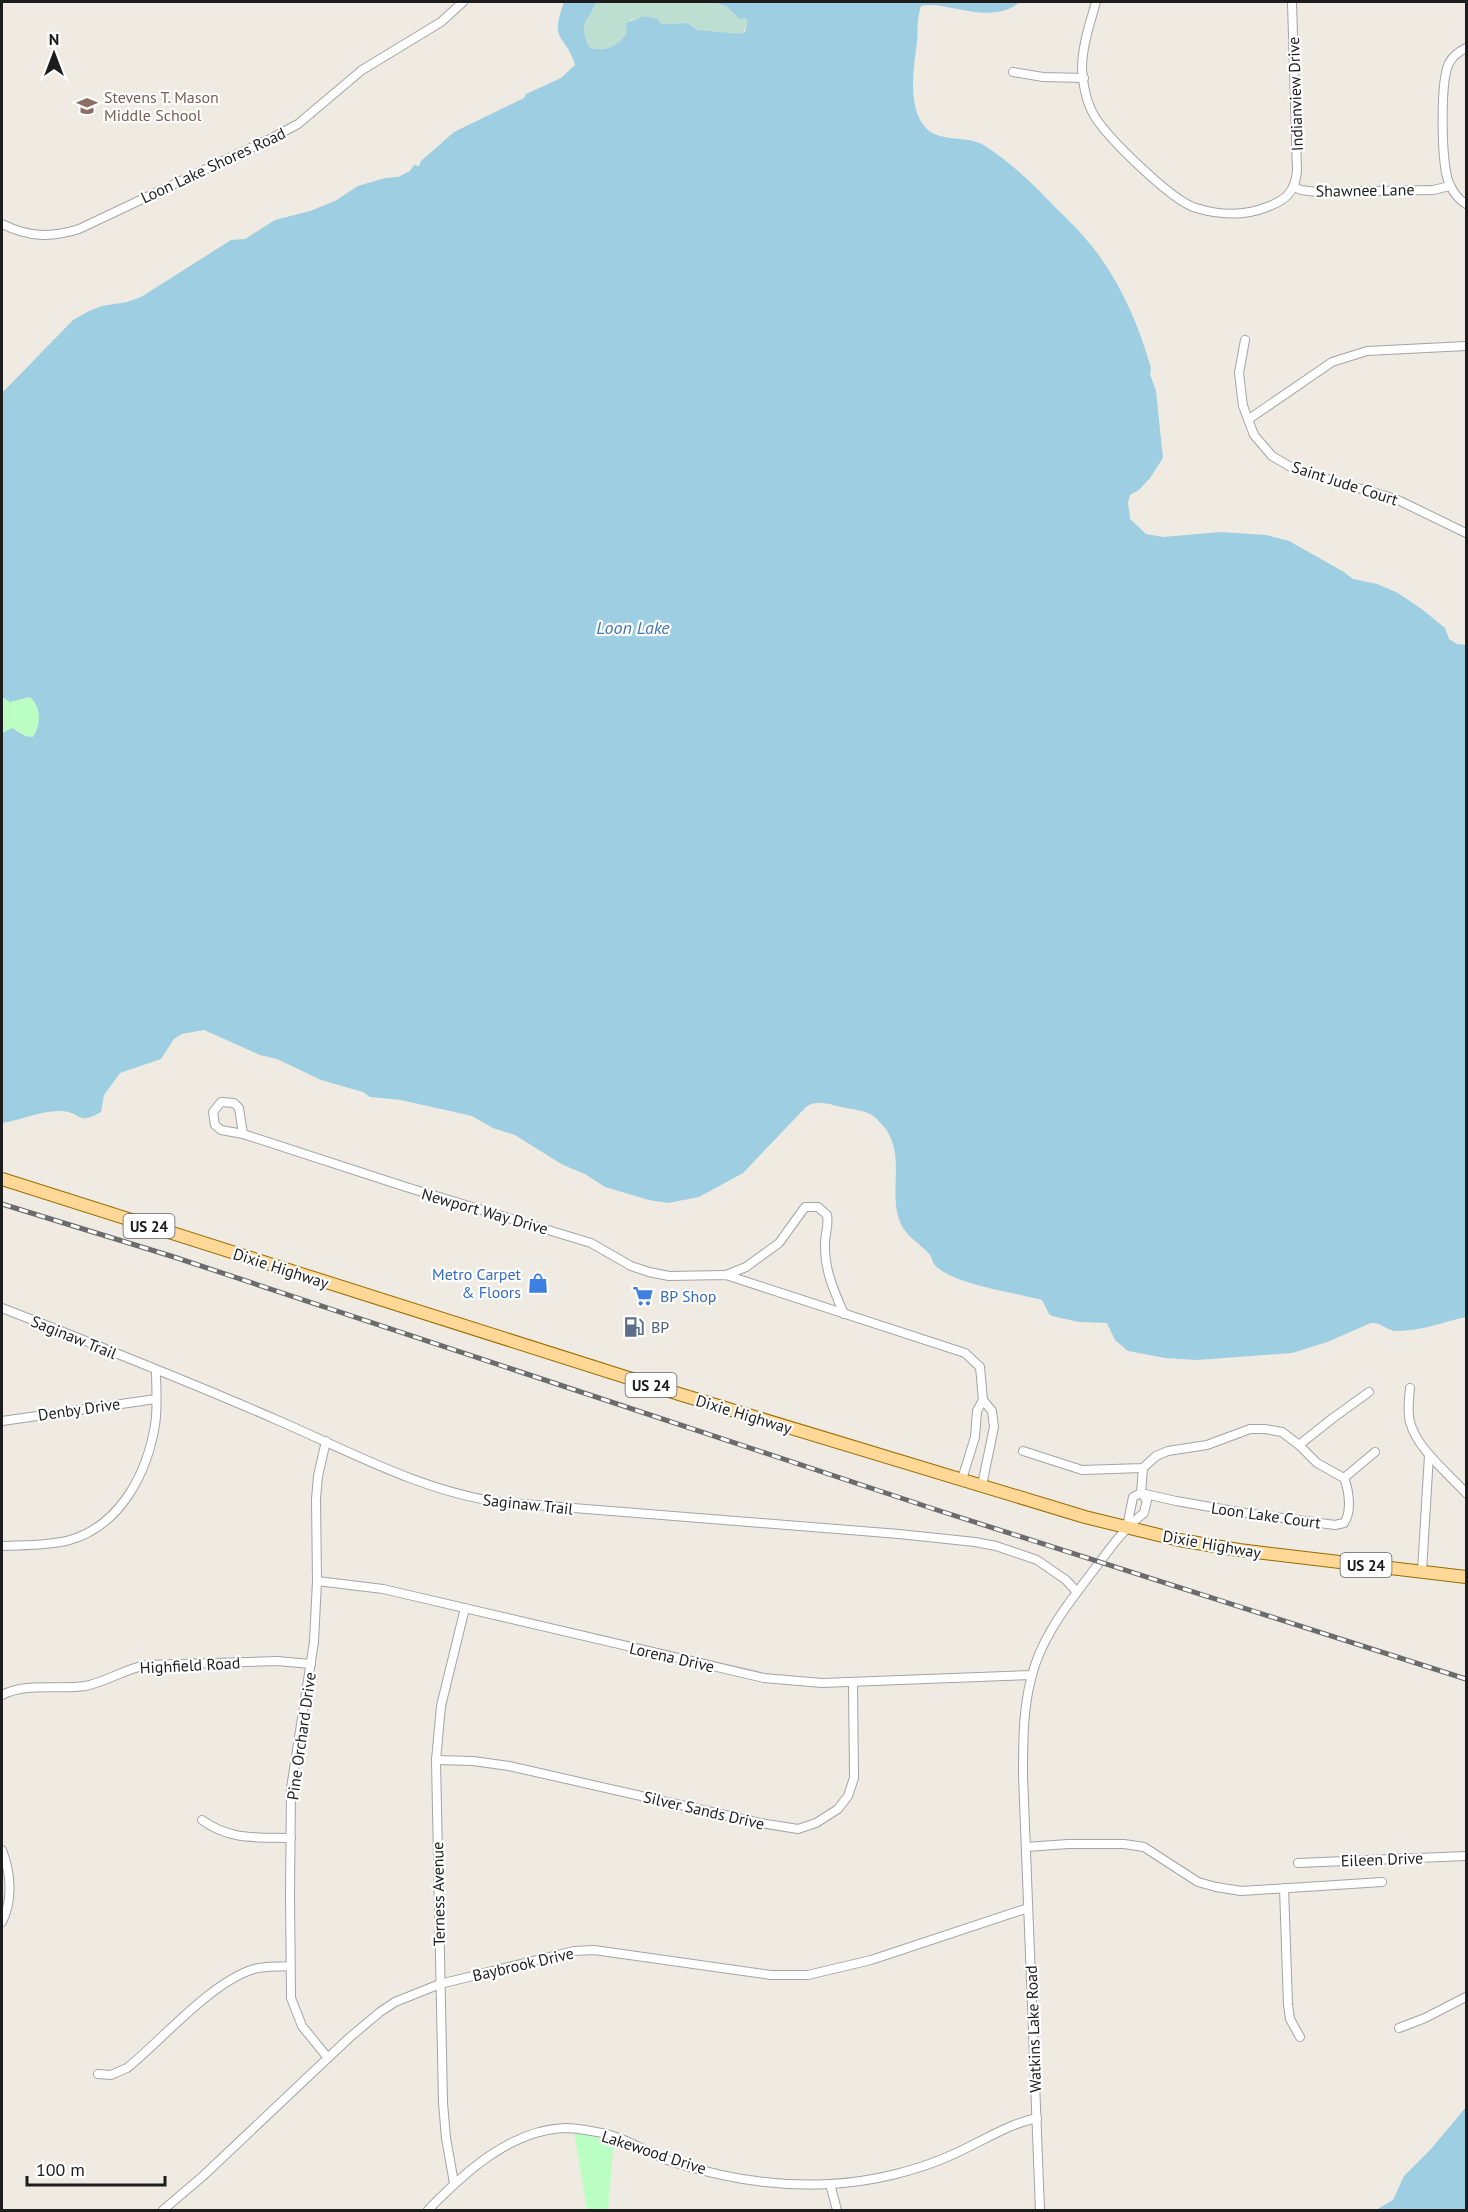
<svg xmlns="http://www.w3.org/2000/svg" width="1468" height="2212" font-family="'PT Sans',sans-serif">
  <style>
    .wetland { fill: #bddfd1 }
    .park { fill: #bafec3 }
    .water { fill: #9ecee1 }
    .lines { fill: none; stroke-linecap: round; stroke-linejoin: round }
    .street-casing { stroke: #a4a4a4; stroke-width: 10 }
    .primary-casing { stroke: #966c00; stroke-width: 14 }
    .street { stroke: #fff; stroke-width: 8 }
    .primary { stroke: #ffd897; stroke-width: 12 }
    .rail-casing { stroke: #6b6b6b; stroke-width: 5 }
    .rail { stroke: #fff; stroke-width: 3; stroke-dasharray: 9; stroke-linecap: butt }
    .labels { text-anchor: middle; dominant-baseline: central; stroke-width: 4.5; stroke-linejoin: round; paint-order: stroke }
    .shield { fill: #fff; stroke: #616161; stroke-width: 1.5 }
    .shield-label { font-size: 15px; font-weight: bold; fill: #1d1d1d }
    .street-label { font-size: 16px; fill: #1d1d1d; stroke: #fff }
    .education-label { font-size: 16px; fill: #785e54; stroke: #fff; text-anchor: start }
    .shop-label { font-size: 16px; fill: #366cbe; stroke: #fff; text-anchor: end }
    .service-label { font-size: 16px; fill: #4e5e75; stroke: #fff; text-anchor: start }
    .water-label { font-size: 18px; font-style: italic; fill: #4275b4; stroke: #fff }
  </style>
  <rect width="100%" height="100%" fill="#efebe2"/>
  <path class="wetland" d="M596,2h119l12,5 10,11h9l1,7 -5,9c-15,1 -45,1 -55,-11l-26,1 -3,-4 -15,-4 -13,4c-2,6 -1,10 -4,15 -7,13 -25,17 -37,12 -10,-24 -2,-23 7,-45z"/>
  <g class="park">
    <path d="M2,697l8,5 20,-5c12,11 11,27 3,40l-8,-1 -7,-6 -16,3z"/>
    <polygon points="574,2132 614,2141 608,2210 587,2210"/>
  </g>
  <g class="water">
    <path d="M564,2h32c-8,22 -18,19 -7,45 15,6 30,-1 38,-14l-1,-10 17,-7 15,3 3,5 26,-1 10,7 42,4 6,-2 2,-7 -1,-7 -7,1 -12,-12 -12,-5h305c-30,25 -75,-2 -99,4 -4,12 -3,24 -4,36 -3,24 -10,65 8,85 15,17 42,7 60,19 25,16 47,37 68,59 11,11 22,21 32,33 32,36 53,84 66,130l-1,6 6,17 7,67 -13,20 -11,12 -9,5 -2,7 2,17 16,15 17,3 58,-5 45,3 23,6 55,31 9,7 24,5 21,9 25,17 22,18 4,11 8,5 9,1v672c-23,5 -45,14 -69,14 -10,0 -16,-9 -26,-8l-44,19 -35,11 -95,7 -32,-2 -37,-7 -13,-11 -8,-17 -28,-1 -27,-6 -3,-2 -7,-14c-24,-7 -93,-16 -108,-36 -2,-3 -2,-6 -4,-9 -10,-12 -24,-18 -30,-33 -12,-31 6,-65 -15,-94 -4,-4 -8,-10 -13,-13 -9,-5 -21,-6 -31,-8 -11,-3 -25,-8 -35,0l-63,66 -44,24 -31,6 -19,-3 -44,-13 -20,-13 -22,-9 -48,-30 -22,-7 -21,-12 -71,-16 -31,-3 -7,-5 -42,-12 -44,-21 -17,-4 -56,-25 -22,4 -8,5 -13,20 -41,14 -16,22 -3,17c-24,14 -20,0 -39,-1 -21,-1 -40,9 -60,12v-390l10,-5 13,8 8,1c8,-13 9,-29 -3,-40l-20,5 -8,-5v-304l71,-73 16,-9 13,-5 25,-4 14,-5 90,-57 14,-1 30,-19 35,-9 25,-10 23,-15 27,-8 13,-1 12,-6 4,-6 5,1 2,-5 33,-29 70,-34 2,-4 35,-16 14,-13c-10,-33 -26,-21 -11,-63z"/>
    <polygon points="1466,2107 1466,2210 1376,2210 1393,2200 1404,2176 1431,2149"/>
  </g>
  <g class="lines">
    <g class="street-casing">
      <g id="street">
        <path d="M1096,2c-6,21 -14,44 -14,67 1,15 5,35 13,48 14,22 77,84 101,91 23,7 49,8 71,-1 19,-7 28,-15 30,-36l-5,-169"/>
        <path d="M1466,48c-6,3 -13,8 -17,15 -9,18 -8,102 0,120 4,9 10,17 17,21"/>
        <polyline points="1013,72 1043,77 1084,78"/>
        <polyline points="1294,187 1301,190 1317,192 1433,190 1450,186"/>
        <path d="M2,224c26,13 49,14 77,5l193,-91 26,-14 64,-54 79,-48 22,-20"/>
        <polyline points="1245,340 1239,373 1243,406 1254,435 1272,456 1296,470 1396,499 1466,533"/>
        <polyline points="1249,419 1332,362 1367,351 1466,346"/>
        <polyline points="243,1134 221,1130 215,1125 213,1112 221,1102 234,1103 239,1108 243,1134 406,1187 591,1243 631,1266 649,1272 669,1276 726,1275 965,1353 980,1367 983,1400 977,1411 975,1437 962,1479"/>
        <path d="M726,1275l20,-8 33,-24 26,-36h13l9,8c2,10 -2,19 -2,29 -1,25 9,47 19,70"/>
        <path d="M2,1308c92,36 184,72 275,112 72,31 144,71 222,82l400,32 76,8 21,4 41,14 29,20 11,12"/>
        <path d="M1410,1388c-1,12 -3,23 0,34 7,27 38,51 56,71"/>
        <polyline points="2,1421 156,1399"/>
        <polyline points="326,1441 318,1476 316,1499 317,1581 314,1642 291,1788 290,1894 291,1998 302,2026 328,2058"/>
        <polyline points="1299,1445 1333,1418 1369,1392"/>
        <polyline points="1023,1451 1082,1470 1143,1468 1156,1456 1168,1451 1207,1445 1250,1429 1265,1429 1282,1432 1299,1445 1317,1463 1344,1478"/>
        <path d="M1143,1468l-2,25 35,8 69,12 90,12 9,-2c8,-11 5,-33 0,-45"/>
        <polyline points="1344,1478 1375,1452"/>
        <polyline points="982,1485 994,1427 992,1411 983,1400"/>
        <path d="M2,1546c21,-1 46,0 68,-6 51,-15 77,-67 85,-115 3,-18 1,-37 1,-55"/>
        <polyline points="1422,1571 1429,1455"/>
        <polyline points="317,1581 383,1589 764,1678 822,1683 1032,1675"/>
        <path d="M2,1695c24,-13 56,-5 83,-9 21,-4 40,-17 61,-21l131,-4 34,3"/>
        <polyline points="436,1760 473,1761 509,1766 760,1823 798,1829 816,1823 838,1809 848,1796 854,1778 853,1682"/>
        <path d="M202,1820c29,21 55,17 89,18"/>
        <polyline points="1026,1847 1068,1844 1124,1844 1144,1847 1198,1882 1216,1887 1241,1891 1382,1882"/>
        <path d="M2,1850c9,23 11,50 0,72"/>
        <polyline points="1298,1863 1466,1856"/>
        <polyline points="1284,1888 1288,2005 1290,2019 1300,2037"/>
        <polyline points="1399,2028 1425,2018 1466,1997"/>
        <path d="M98,2074l13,1 16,-7c36,-29 84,-86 127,-99 11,-3 25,-2 36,-3"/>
        <polyline points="454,2183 446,2138 443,2103 436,1760 441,1706 465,1608"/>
        <polyline points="830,2184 837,2210"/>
        <polyline points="163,2210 203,2176 349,2038 380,2012 395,2002 440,1984 574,1951 594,1950 771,1975 808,1975 871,1960 1028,1908"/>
        <path d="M428,2210c36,-37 82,-80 137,-82 12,0 26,3 37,5 25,5 47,21 71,29 50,16 105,25 157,22 41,-2 87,-13 124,-30 27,-12 54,-30 83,-36"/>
        <path d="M1040,2210l-17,-435c0,-37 0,-75 12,-110 12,-35 35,-64 58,-94 16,-21 30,-42 51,-58l3,-13 -6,-7 -8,4 -6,30"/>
      </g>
    </g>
    <g class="primary-casing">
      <polyline id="primary" points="2,1179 679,1394 1085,1517 1179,1540 1239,1550 1466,1577"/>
    </g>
    <use href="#street" class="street"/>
    <use href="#primary" class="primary"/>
    <g class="rail-casing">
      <polyline id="rail" points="2,1204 171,1256 937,1510 1466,1679"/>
    </g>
    <use href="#rail" class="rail"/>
  </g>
  <defs>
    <g id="school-bare" transform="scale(1.62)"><path d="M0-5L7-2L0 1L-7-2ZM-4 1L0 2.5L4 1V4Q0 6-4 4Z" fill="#8d6e63" stroke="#fff" stroke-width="2.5" paint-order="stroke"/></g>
    <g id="shop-bare" transform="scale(1.62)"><path d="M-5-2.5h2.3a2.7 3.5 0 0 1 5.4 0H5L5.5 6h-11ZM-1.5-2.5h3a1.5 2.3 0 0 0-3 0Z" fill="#3f7fe0" stroke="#fff" stroke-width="2.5" paint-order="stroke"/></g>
    <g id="supermarket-bare" transform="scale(1.62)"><path d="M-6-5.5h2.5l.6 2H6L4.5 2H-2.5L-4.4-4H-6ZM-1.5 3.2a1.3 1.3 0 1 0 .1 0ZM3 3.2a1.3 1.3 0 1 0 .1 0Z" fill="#3f7fe0" stroke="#fff" stroke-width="2.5" paint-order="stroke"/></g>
    <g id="fuel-bare" transform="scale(1.62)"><path d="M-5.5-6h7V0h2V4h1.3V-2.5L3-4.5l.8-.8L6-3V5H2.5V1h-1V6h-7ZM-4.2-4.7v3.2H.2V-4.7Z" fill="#5c6f8a" stroke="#fff" stroke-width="2.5" paint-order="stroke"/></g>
  </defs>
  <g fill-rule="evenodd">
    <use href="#school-bare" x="87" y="106"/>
    <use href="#shop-bare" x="538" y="1283"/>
    <use href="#supermarket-bare" x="643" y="1296"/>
    <use href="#fuel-bare" x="634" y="1327"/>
  </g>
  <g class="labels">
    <g class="shield">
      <rect x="123.5" y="1214" width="51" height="24" rx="4.5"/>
      <rect x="625.5" y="1373" width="51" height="24" rx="4.5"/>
      <rect x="1340.5" y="1553" width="51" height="24" rx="4.5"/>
    </g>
    <g class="shield-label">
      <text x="149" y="1226">US 24</text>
      <text x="651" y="1385">US 24</text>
      <text x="1366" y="1565">US 24</text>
    </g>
    <g class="street-label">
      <text transform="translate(1295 94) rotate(-92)">Indianview Drive</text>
      <text transform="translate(213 165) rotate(-25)">Loon Lake Shores Road</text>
      <text transform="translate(1365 190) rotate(-1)">Shawnee Lane</text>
      <text transform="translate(1345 483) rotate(18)">Saint Jude Court</text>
      <text transform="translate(485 1211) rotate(16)">Newport Way Drive</text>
      <text transform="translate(281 1268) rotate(18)">Dixie Highway</text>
      <text transform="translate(74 1337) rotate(22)">Saginaw Trail</text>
      <text transform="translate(79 1409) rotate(-8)">Denby Drive</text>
      <text transform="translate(744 1414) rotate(17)">Dixie Highway</text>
      <text transform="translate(528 1504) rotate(6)">Saginaw Trail</text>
      <text transform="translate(1266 1515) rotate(8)">Loon Lake Court</text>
      <text transform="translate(1212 1544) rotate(10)">Dixie Highway</text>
      <text transform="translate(672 1657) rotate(13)">Lorena Drive</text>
      <text transform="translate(190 1665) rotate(-3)">Highfield Road</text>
      <text transform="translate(301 1736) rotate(-82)">Pine Orchard Drive</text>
      <text transform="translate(704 1810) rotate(13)">Silver Sands Drive</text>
      <text transform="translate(1382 1859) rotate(-2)">Eileen Drive</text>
      <text transform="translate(438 1894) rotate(-91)">Terness Avenue</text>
      <text transform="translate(523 1964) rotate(-13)">Baybrook Drive</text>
      <text transform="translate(1033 2029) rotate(-92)">Watkins Lake Road</text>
      <text transform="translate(654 2152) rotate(18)">Lakewood Drive</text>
    </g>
    <g class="education-label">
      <text x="104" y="97">Stevens T. Mason<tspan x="104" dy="18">Middle School</tspan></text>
    </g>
    <g class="shop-label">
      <text x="521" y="1274">Metro Carpet<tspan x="521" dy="18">&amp; Floors</tspan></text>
      <text x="660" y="1296" text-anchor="start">BP Shop</text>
    </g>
    <g class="service-label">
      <text x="651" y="1327">BP</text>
    </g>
    <g class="water-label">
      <text x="633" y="627">Loon Lake</text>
    </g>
  </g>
  <rect width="1468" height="2212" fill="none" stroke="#1d1d1d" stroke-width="6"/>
  <g transform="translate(54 54)" stroke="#ffffff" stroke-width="4.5" paint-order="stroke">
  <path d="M0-4.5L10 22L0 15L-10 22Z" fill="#1d1d1d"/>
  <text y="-9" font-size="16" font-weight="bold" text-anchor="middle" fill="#1d1d1d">N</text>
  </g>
  <path d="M27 2176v9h138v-9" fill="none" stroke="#1d1d1d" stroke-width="3"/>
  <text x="36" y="2176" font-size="18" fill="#1d1d1d" stroke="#ffffff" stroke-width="4.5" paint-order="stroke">100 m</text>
</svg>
